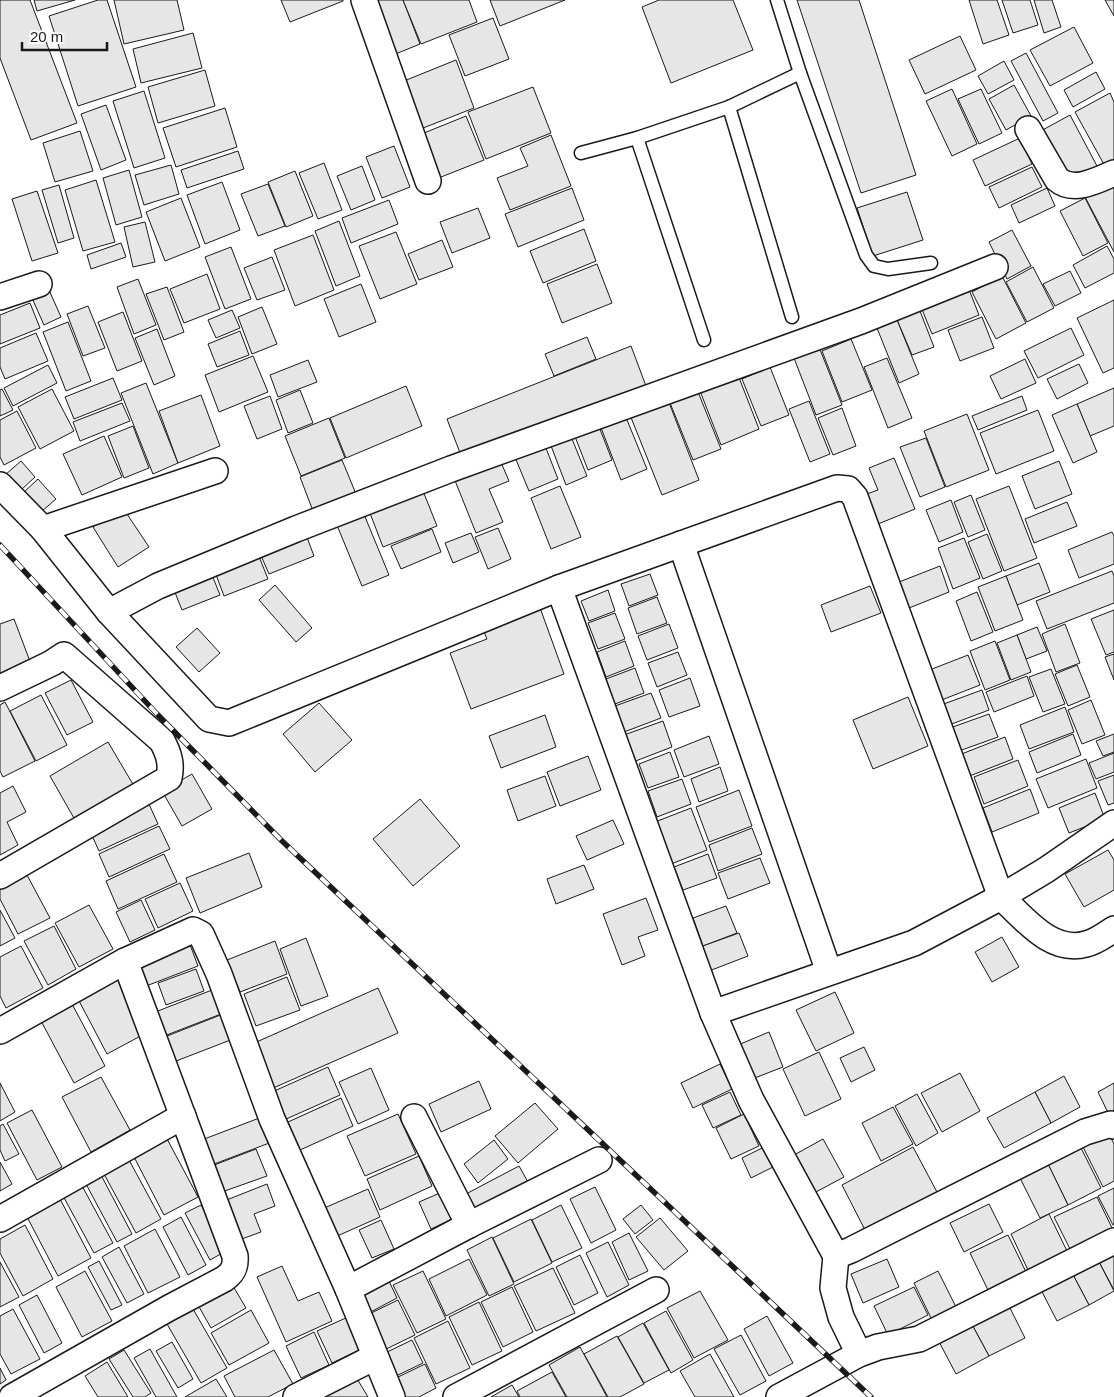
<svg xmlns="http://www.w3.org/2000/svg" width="1114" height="1397" font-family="Helvetica,sans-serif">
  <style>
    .building { fill: #e6e6e6; stroke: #1a1a1a }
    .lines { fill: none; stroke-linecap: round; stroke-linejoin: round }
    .service-casing { stroke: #1a1a1a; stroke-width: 15 }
    .minor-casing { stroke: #1a1a1a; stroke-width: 28 }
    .service { stroke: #fff; stroke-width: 12 }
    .minor { stroke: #fff; stroke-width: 25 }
    .rail-casing { stroke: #1a1a1a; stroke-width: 5.5 }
    .rail { stroke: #fff; stroke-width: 4; stroke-dasharray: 11; stroke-linecap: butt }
  </style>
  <rect width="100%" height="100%" fill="#fff"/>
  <g class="building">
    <polygon points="0,0 30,0 77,123 31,140 0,58"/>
    <polygon points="34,0 75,0 37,11"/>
    <polygon points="98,0 107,0 136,87 78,106 49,16"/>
    <polygon points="114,0 177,0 184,30 124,44"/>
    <polygon points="281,0 343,0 343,1 290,22"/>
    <polygon points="379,0 403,0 420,44 393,55 372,2"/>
    <polygon points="403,0 469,0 477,22 421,44"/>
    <polygon points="490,0 565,0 500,26"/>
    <polygon points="659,0 733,0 753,50 671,83 642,7"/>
    <polygon points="797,0 859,0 916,175 861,193"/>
    <polygon points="969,0 997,0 1009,35 983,44"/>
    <polygon points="1002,0 1030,0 1038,25 1013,33"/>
    <polygon points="1034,0 1052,0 1061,27 1044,33"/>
    <polygon points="1105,0 1114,0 1114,16"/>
    <polygon points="493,18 509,59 465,76 449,35"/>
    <polygon points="1074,27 1093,63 1050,86 1030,50"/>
    <polygon points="193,33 202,68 141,83 133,49"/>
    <polygon points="960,36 976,70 925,94 909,60"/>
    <polygon points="1026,53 1058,113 1043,121 1011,61"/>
    <polygon points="456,60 474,108 418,130 399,83"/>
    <polygon points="1004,61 1014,80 988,94 978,76"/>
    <polygon points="205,70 215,106 158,123 148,87"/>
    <polygon points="1096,72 1105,89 1073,107 1064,90"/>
    <polygon points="1014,85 1031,116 1006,130 989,99"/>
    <polygon points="533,87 551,133 486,159 468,112"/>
    <polygon points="952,89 977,144 952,156 926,101"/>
    <polygon points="981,89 1002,133 979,144 958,99"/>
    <polygon points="144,91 165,158 134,168 113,101"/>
    <polygon points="1110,93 1114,102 1114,164 1106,168 1075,112"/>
    <polygon points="106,105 126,160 101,170 81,114"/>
    <polygon points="225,108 237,147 176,167 163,128"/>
    <polygon points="1070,115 1097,166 1067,183 1039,132"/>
    <polygon points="466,116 484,160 436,179 419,135"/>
    <polygon points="80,131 93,171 55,182 43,143"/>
    <polygon points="551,135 571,186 510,210 497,178 528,166 520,148"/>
    <polygon points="1020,138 1032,164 985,186 973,160"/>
    <polygon points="394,146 410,187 382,198 366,157"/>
    <polygon points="238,151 244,169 187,188 181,170"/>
    <polygon points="324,163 342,210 318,219 299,173"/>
    <polygon points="171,165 179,194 144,205 135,175"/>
    <polygon points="362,166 375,200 351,210 337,176"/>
    <polygon points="1032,167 1042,187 999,208 989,187"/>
    <polygon points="129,170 142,217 116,225 103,178"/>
    <polygon points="295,171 313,216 286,227 268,182"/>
    <polygon points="96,180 115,242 83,251 65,190"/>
    <polygon points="222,182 240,230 205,244 187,195"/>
    <polygon points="268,184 285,226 258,236 241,194"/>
    <polygon points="1114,184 1114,252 1084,195"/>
    <polygon points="59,185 74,238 58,243 42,190"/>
    <polygon points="572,188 584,220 518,247 505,214"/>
    <polygon points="1047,188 1055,206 1019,223 1011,205"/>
    <polygon points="37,191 58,253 32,261 12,199"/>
    <polygon points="907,192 923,240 873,256 857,208"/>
    <polygon points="181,198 200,247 165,261 146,212"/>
    <polygon points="1085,198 1108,243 1083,256 1060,211"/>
    <polygon points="389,200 398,224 351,243 342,218"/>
    <polygon points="478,208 490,238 452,253 440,222"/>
    <polygon points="339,221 360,276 336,286 315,231"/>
    <polygon points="145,222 155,262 133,267 124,227"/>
    <polygon points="584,229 596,261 543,283 530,251"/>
    <polygon points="1012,230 1031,266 1007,279 989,242"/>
    <polygon points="396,232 417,284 380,299 359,246"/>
    <polygon points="313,235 334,290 295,306 274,250"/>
    <polygon points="442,240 453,267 419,280 408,254"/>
    <polygon points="121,243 126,257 91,269 87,255"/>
    <polygon points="1107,246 1114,259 1114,273 1085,288 1073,265"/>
    <polygon points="231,247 251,299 225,309 205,257"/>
    <polygon points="272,257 285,290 257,300 244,268"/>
    <polygon points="597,264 612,303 562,323 547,284"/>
    <polygon points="1033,267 1054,308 1027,322 1006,282"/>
    <polygon points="1070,271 1081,293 1055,306 1043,284"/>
    <polygon points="207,274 220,309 184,323 170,289"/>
    <polygon points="1002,276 1026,323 996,339 972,292"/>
    <polygon points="138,279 156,325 134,334 117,287"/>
    <polygon points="966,282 979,315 932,334 919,302"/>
    <polygon points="361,284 376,322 339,337 324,299"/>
    <polygon points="167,287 184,332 164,340 146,294"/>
    <polygon points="49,290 61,317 44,325 32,298"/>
    <polygon points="1114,300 1114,368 1103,373 1077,318"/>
    <polygon points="30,303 40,328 0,344 0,315"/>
    <polygon points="88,306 105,348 83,356 67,314"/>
    <polygon points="918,306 934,347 912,355 895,315"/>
    <polygon points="262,307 277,344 252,354 238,317"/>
    <polygon points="232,310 240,328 216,338 208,320"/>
    <polygon points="123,312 142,361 117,371 98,322"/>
    <polygon points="895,315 919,374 899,383 875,323"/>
    <polygon points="982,317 994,348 960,361 948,330"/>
    <polygon points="68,322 91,381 66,391 43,332"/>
    <polygon points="1071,328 1084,355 1038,378 1024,351"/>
    <polygon points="157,329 175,376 154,385 135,338"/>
    <polygon points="240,331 249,355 217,367 208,344"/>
    <polygon points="36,333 48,361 5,379 0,367 0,348"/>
    <polygon points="587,337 596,359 554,376 545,354"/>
    <polygon points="851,339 872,390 842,402 822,351"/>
    <polygon points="631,346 646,386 462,458 447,419"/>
    <polygon points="819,347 842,405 816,415 794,358"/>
    <polygon points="253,356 268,392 219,412 205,375"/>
    <polygon points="887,358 912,418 888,428 864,367"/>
    <polygon points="1025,359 1036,383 1001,399 990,376"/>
    <polygon points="308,360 317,382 278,397 270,375"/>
    <polygon points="1079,364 1088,383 1057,399 1047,379"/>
    <polygon points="48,365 57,383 13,406 4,388"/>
    <polygon points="770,367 789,415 761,426 742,379"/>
    <polygon points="738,375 759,429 721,445 700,391"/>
    <polygon points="113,378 122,400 74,419 65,397"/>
    <polygon points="146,383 178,463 153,474 121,393"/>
    <polygon points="406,386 422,426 346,458 330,418"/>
    <polygon points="696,387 721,449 693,460 668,398"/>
    <polygon points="1114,388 1114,426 1090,436 1077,404"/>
    <polygon points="2,389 13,410 0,416 0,390"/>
    <polygon points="52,389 74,431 40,449 18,407"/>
    <polygon points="300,390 313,423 288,433 276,400"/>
    <polygon points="201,395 220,446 178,463 159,411"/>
    <polygon points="270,396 282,429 257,439 244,406"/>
    <polygon points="1022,396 1027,410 978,430 972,416"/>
    <polygon points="668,400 699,480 662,495 630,415"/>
    <polygon points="809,401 830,454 810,462 789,409"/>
    <polygon points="122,403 130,421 80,441 73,422"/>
    <polygon points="1077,404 1097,452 1073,463 1052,415"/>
    <polygon points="842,408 856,446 833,455 818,418"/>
    <polygon points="1038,410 1054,451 996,474 980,433"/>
    <polygon points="17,411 36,448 4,465 0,457 0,420"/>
    <polygon points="967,414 989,470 946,487 924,431"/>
    <polygon points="625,415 647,469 621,480 600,425"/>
    <polygon points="329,418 345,458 301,476 285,436"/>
    <polygon points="598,424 612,460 588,470 574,434"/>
    <polygon points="133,426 149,468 124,478 108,436"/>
    <polygon points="568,429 587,476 566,485 548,438"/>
    <polygon points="104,436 122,477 82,495 63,454"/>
    <polygon points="542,438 558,479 529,491 512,450"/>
    <polygon points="926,438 945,487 920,497 900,447"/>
    <polygon points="894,458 915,509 873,526 861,496 878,490 869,468"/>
    <polygon points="342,460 356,494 313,511 300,477"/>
    <polygon points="500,460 509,481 489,489 503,522 476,533 454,478"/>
    <polygon points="21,461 35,477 20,491 5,475"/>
    <polygon points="1059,461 1072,494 1035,509 1022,476"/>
    <polygon points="38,479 56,499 41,512 23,493"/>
    <polygon points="421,486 437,526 383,547 368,508"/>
    <polygon points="560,486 581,537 551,549 531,498"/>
    <polygon points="1009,486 1037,558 1004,571 976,499"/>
    <polygon points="971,495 985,530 968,537 954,502"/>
    <polygon points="951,500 963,532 939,542 926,510"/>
    <polygon points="1067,502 1077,526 1034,543 1025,519"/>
    <polygon points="361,507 389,575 362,586 334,518"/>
    <polygon points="123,508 149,547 118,567 93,527"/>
    <polygon points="498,528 511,559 488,569 475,537"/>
    <polygon points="432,529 441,552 401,569 391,546"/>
    <polygon points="305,532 314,556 269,574 259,551"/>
    <polygon points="1112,532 1114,536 1114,564 1079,578 1068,550"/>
    <polygon points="471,533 479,552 453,563 445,543"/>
    <polygon points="987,534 1002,571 983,579 968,542"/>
    <polygon points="964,538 980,578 953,589 938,548"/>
    <polygon points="258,554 268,579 224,596 215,572"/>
    <polygon points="1039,563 1050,592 1017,605 1006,576"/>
    <polygon points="940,566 949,592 909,608 899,582"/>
    <polygon points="1112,571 1114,576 1114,603 1047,629 1036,601"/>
    <polygon points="650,574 658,595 629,606 621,584"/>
    <polygon points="212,575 220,595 182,610 174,590"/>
    <polygon points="1006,576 1023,620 995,631 978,587"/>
    <polygon points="275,585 312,628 296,642 259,600"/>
    <polygon points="870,586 881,613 831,632 821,605"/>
    <polygon points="608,590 615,611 589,621 581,601"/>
    <polygon points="977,592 993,632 971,641 956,601"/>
    <polygon points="657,597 667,623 637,634 628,608"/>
    <polygon points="539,605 564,674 471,709 450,653 487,639 482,627"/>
    <polygon points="1114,610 1114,652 1106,655 1091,619"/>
    <polygon points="615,613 625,639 598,649 588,623"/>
    <polygon points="14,619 31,664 0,675 0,624"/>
    <polygon points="669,624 678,648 647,660 638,636"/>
    <polygon points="1065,624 1080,663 1056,672 1042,634"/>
    <polygon points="1037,627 1047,651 1026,659 1017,635"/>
    <polygon points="197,628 220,653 199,672 176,647"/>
    <polygon points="1017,635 1031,672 1011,680 997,643"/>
    <polygon points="625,641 634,666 606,677 597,652"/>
    <polygon points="995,641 1010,680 985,690 970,651"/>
    <polygon points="678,652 687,675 657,687 648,663"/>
    <polygon points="1114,654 1114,680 1105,657"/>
    <polygon points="968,655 980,685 939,701 927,671"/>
    <polygon points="1077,665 1090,697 1068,706 1055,674"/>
    <polygon points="635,668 644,693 615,704 606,679"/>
    <polygon points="1051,669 1065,704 1043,712 1029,677"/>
    <polygon points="1027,676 1034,696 994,712 986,692"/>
    <polygon points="690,678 700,706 669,717 659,690"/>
    <polygon points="71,680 93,722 67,735 45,693"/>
    <polygon points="982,690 989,710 949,725 941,705"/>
    <polygon points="651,693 661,718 624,732 615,706"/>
    <polygon points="41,695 67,745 36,761 10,711"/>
    <polygon points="908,697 928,746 873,769 853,720"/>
    <polygon points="1091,700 1105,735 1082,744 1068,710"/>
    <polygon points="5,702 35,761 3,777 0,771 0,705"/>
    <polygon points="319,703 352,740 315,772 283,734"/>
    <polygon points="1065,707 1074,732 1029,749 1020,725"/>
    <polygon points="989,714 998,737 959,751 950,728"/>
    <polygon points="545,715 556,747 501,768 489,736"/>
    <polygon points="663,721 672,747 633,762 624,735"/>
    <polygon points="1073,734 1081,755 1037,773 1029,752"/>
    <polygon points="1114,734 1114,752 1103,756 1096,741"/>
    <polygon points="709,736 719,764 684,777 674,750"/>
    <polygon points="1005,737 1013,759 967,777 959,755"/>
    <polygon points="108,742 134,786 75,820 50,776"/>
    <polygon points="670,752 679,777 648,788 639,764"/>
    <polygon points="1114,753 1114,772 1096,779 1089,763"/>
    <polygon points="588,756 601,790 560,806 547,772"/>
    <polygon points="1086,759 1097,788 1048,808 1036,779"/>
    <polygon points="1018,760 1028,786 984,804 974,777"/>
    <polygon points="720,767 728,791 699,802 691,779"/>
    <polygon points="192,774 212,809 182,826 162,791"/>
    <polygon points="1114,775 1114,803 1108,805 1098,781"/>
    <polygon points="545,776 556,806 518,821 507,790"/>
    <polygon points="682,779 691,804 657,817 648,791"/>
    <polygon points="13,786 26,812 7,822 18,845 0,855 0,793"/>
    <polygon points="1030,789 1039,813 992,832 983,808"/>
    <polygon points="739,790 752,826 709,842 696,807"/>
    <polygon points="1095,793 1105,819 1069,833 1059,808"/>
    <polygon points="420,799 460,846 413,886 373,839"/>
    <polygon points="148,802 158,824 99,851 89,829"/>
    <polygon points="691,808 707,850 671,864 655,822"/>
    <polygon points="613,820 624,844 587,860 576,836"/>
    <polygon points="159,826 170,849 109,877 99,854"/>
    <polygon points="752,828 762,854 718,871 709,845"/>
    <polygon points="1108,850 1114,860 1114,890 1084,907 1065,874"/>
    <polygon points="249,853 262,887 200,913 186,878"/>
    <polygon points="164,854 177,882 118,909 106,881"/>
    <polygon points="708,854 717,878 683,890 674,867"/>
    <polygon points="760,858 770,883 728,899 718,873"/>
    <polygon points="584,865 594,889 556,904 547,879"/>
    <polygon points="27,875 50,918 18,934 0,899 0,889"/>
    <polygon points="180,883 193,911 158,928 145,899"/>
    <polygon points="646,898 658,930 638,937 645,956 622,965 603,914"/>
    <polygon points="141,900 155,930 130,942 116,912"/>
    <polygon points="89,905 113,949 79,967 55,923"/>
    <polygon points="726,906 737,933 703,946 693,918"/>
    <polygon points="0,910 15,938 0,946"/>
    <polygon points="54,926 76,969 48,985 24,941"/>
    <polygon points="739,933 748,956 709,971 700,947"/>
    <polygon points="1002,937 1019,967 992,982 975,952"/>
    <polygon points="306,938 328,996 301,1006 280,949"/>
    <polygon points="275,941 287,974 240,992 227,960"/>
    <polygon points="189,942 198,966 141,988 133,964"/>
    <polygon points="21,946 43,988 6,1008 0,996 0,957"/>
    <polygon points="196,969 204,991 166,1005 158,983"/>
    <polygon points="118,976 148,1032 107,1054 77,997"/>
    <polygon points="287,977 300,1010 256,1026 244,994"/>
    <polygon points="378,988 398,1033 271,1089 252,1044"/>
    <polygon points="212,990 221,1014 159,1038 150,1014"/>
    <polygon points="835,992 854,1033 816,1051 796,1010"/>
    <polygon points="71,1002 105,1066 74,1083 40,1019"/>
    <polygon points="223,1014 233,1039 171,1063 162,1038"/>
    <polygon points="769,1032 783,1067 752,1079 738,1045"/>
    <polygon points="864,1047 875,1070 851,1082 840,1058"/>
    <polygon points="819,1052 841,1099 805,1116 783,1069"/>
    <polygon points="720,1064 732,1089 693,1108 681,1083"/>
    <polygon points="328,1067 340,1095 284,1120 272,1092"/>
    <polygon points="371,1068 389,1110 358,1124 339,1082"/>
    <polygon points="960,1073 980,1111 942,1132 921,1093"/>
    <polygon points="1064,1076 1080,1107 1051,1123 1035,1092"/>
    <polygon points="101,1077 130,1130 91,1152 62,1097"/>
    <polygon points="479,1081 491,1109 441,1132 429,1104"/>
    <polygon points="0,1083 15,1112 0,1121"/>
    <polygon points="1114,1083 1114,1117 1111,1119 1098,1092"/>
    <polygon points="730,1092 741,1115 713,1128 702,1105"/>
    <polygon points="1035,1092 1051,1123 1004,1148 987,1118"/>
    <polygon points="917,1094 938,1133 916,1146 895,1106"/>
    <polygon points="341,1098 353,1126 300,1150 288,1122"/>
    <polygon points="535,1103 558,1129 518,1163 495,1136"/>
    <polygon points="893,1107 913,1144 881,1161 862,1123"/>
    <polygon points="32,1110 62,1167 37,1180 7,1123"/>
    <polygon points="398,1114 416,1154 365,1176 347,1136"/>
    <polygon points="744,1114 759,1146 731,1159 716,1128"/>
    <polygon points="262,1117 272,1142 209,1166 199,1141"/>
    <polygon points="3,1124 19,1154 5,1161 0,1150 0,1126"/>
    <polygon points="1108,1132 1114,1144 1114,1181 1103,1187 1082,1145"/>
    <polygon points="166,1137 198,1197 164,1215 133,1155"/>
    <polygon points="823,1139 844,1177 814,1193 794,1155"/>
    <polygon points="494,1140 508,1159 478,1183 464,1164"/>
    <polygon points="766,1146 775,1166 751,1178 742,1158"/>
    <polygon points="1080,1146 1101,1188 1068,1205 1047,1162"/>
    <polygon points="913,1147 937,1192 865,1230 842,1185"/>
    <polygon points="256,1149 267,1176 219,1193 209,1167"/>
    <polygon points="419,1156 432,1186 380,1210 367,1179"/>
    <polygon points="129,1160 161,1219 136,1233 104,1174"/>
    <polygon points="0,1162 12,1184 0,1191"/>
    <polygon points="1047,1162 1068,1205 1040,1218 1019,1176"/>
    <polygon points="519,1166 528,1182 472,1211 464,1195"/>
    <polygon points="101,1175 132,1234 117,1242 86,1184"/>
    <polygon points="81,1184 113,1243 94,1253 62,1194"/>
    <polygon points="267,1184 275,1206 254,1214 261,1232 239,1240 224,1201"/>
    <polygon points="595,1187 616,1230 591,1243 570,1199"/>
    <polygon points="1114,1188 1114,1225 1113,1225 1098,1196"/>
    <polygon points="368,1189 380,1217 335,1237 322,1209"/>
    <polygon points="440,1193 452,1219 431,1229 419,1202"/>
    <polygon points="59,1197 91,1258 58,1276 26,1215"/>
    <polygon points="1097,1197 1114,1232 1071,1251 1054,1217"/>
    <polygon points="989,1204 1003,1232 964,1252 950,1223"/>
    <polygon points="201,1205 226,1251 210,1260 185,1213"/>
    <polygon points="561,1205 582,1248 552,1262 532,1220"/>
    <polygon points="641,1205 653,1220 635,1234 623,1219"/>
    <polygon points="1049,1214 1067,1251 1028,1270 1011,1234"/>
    <polygon points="181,1217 206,1265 188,1275 163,1227"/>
    <polygon points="660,1218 688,1251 664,1270 636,1237"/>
    <polygon points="531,1219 552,1263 514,1282 493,1238"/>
    <polygon points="381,1220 394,1249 372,1258 359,1230"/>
    <polygon points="25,1225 53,1279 23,1296 0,1253 0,1239"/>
    <polygon points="155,1229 180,1277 148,1293 124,1246"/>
    <polygon points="629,1233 648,1271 629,1280 612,1242"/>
    <polygon points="1008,1235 1026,1272 988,1290 970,1253"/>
    <polygon points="492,1237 514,1284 489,1296 467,1250"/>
    <polygon points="608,1242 629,1285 607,1297 586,1253"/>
    <polygon points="1114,1246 1114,1290 1096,1256"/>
    <polygon points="119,1247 144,1294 127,1303 102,1257"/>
    <polygon points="580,1255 598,1293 574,1305 556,1267"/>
    <polygon points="1096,1256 1114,1291 1089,1305 1070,1269"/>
    <polygon points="469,1259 487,1295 446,1316 429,1279"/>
    <polygon points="887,1259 899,1287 863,1303 851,1274"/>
    <polygon points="99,1261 122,1305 111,1310 88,1267"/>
    <polygon points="0,1262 19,1297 0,1307"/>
    <polygon points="282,1266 298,1301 319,1292 332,1321 286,1342 257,1277"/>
    <polygon points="553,1268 575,1313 536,1331 514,1286"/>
    <polygon points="1070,1269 1089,1305 1057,1321 1039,1286"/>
    <polygon points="85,1271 112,1321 82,1337 56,1287"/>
    <polygon points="423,1271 446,1319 417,1333 393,1285"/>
    <polygon points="938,1271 956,1307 932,1320 914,1283"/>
    <polygon points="388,1279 397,1298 365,1315 355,1295"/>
    <polygon points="233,1286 246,1308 211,1328 198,1305"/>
    <polygon points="512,1287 533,1332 503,1347 481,1302"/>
    <polygon points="914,1287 928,1315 888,1335 874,1306"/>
    <polygon points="700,1291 728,1340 694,1358 667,1308"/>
    <polygon points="37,1295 62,1343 44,1353 19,1305"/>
    <polygon points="398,1300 415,1335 382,1351 365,1316"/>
    <polygon points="1006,1300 1025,1338 989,1356 969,1319"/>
    <polygon points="479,1302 502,1351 472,1365 449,1317"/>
    <polygon points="13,1309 40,1359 11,1374 0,1354 0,1316"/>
    <polygon points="193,1309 227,1368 201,1383 167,1324"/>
    <polygon points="251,1310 269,1343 229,1365 211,1333"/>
    <polygon points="666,1311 693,1360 671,1373 644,1323"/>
    <polygon points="767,1316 793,1363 769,1376 744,1329"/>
    <polygon points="348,1317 363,1348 332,1363 317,1331"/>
    <polygon points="969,1319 989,1356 956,1374 936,1336"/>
    <polygon points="448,1321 470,1368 436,1384 414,1338"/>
    <polygon points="643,1323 669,1370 644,1383 618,1337"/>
    <polygon points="314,1332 329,1365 301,1378 286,1346"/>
    <polygon points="741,1335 766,1381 740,1395 714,1349"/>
    <polygon points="617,1336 644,1384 620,1397 608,1397 584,1354"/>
    <polygon points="412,1340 423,1363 394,1377 383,1354"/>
    <polygon points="172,1342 193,1379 178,1388 156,1351"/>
    <polygon points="580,1347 607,1397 567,1397 549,1365"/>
    <polygon points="150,1349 177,1397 156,1397 134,1358"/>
    <polygon points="124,1350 151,1393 145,1397 133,1397 109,1359"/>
    <polygon points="274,1350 293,1384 268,1397 235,1397 224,1376"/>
    <polygon points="710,1354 734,1397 695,1397 680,1371"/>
    <polygon points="107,1362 128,1397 98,1397 85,1376"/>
    <polygon points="425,1364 436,1388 419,1397 402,1397 394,1379"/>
    <polygon points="0,1368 6,1380 0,1384"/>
    <polygon points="552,1372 566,1397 520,1397 517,1391"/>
    <polygon points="356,1377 368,1397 324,1397"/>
    <polygon points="216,1379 227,1397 185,1397"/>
    <polygon points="512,1385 519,1397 491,1397"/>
  </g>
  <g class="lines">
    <g class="service-casing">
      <g id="service">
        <polyline points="777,0 800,73 866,255 874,266 888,269 931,263"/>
        <polyline points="729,107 792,317"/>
        <polyline points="637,138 704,340"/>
        <polyline points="581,153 637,138 729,107 800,73"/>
      </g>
    </g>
    <g class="minor-casing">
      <g id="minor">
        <polyline points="364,0 428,181"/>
        <path d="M1028,129l29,50c16,14 39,2 57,-6"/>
        <polyline points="0,297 39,284"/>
        <path d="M0,485l43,44 66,83 100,107 20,4 330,-135 278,-100 11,1 7,8 146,400c23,21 50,57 85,47 10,-2 20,-10 28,-15"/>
        <polyline points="43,529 215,471"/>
        <polyline points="681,544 829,972"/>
        <polyline points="559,588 713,1013 914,943 1001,897 1046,870 1114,823"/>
        <polyline points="109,612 158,586 296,529 451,469 861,321 995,267"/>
        <path d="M0,688l52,-25 12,-8 98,86c7,13 10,23 7,37l-169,98"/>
        <polyline points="713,1013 751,1100 836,1256 851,1250 1085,1132 1111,1124 1114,1126"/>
        <polyline points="0,1031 125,961 193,930 201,934 219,974 272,1119 348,1289 392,1397"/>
        <polyline points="414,1117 469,1225"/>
        <polyline points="0,1219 183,1116"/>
        <polyline points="836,1256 833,1288 841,1317 859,1354"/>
        <polyline points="348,1289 469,1225 599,1160"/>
        <path d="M12,1397l157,-89 55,-29c9,-6 12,-12 11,-23l-110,-295"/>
        <polyline points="296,1397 375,1357"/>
        <polyline points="456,1397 656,1290"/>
        <polyline points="779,1397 859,1354 878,1347 919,1339 1114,1241"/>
      </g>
    </g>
    <use href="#service" class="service"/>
    <use href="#minor" class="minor"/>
    <g class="rail-casing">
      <polyline id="rail" points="0,545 157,714 281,840 871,1397"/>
    </g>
    <use href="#rail" class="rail"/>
  </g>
  <path d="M22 42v8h85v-8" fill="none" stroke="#1a1a1a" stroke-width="2.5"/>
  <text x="30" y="42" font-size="15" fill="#1a1a1a" stroke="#ffffff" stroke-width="4" paint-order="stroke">20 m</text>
</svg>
